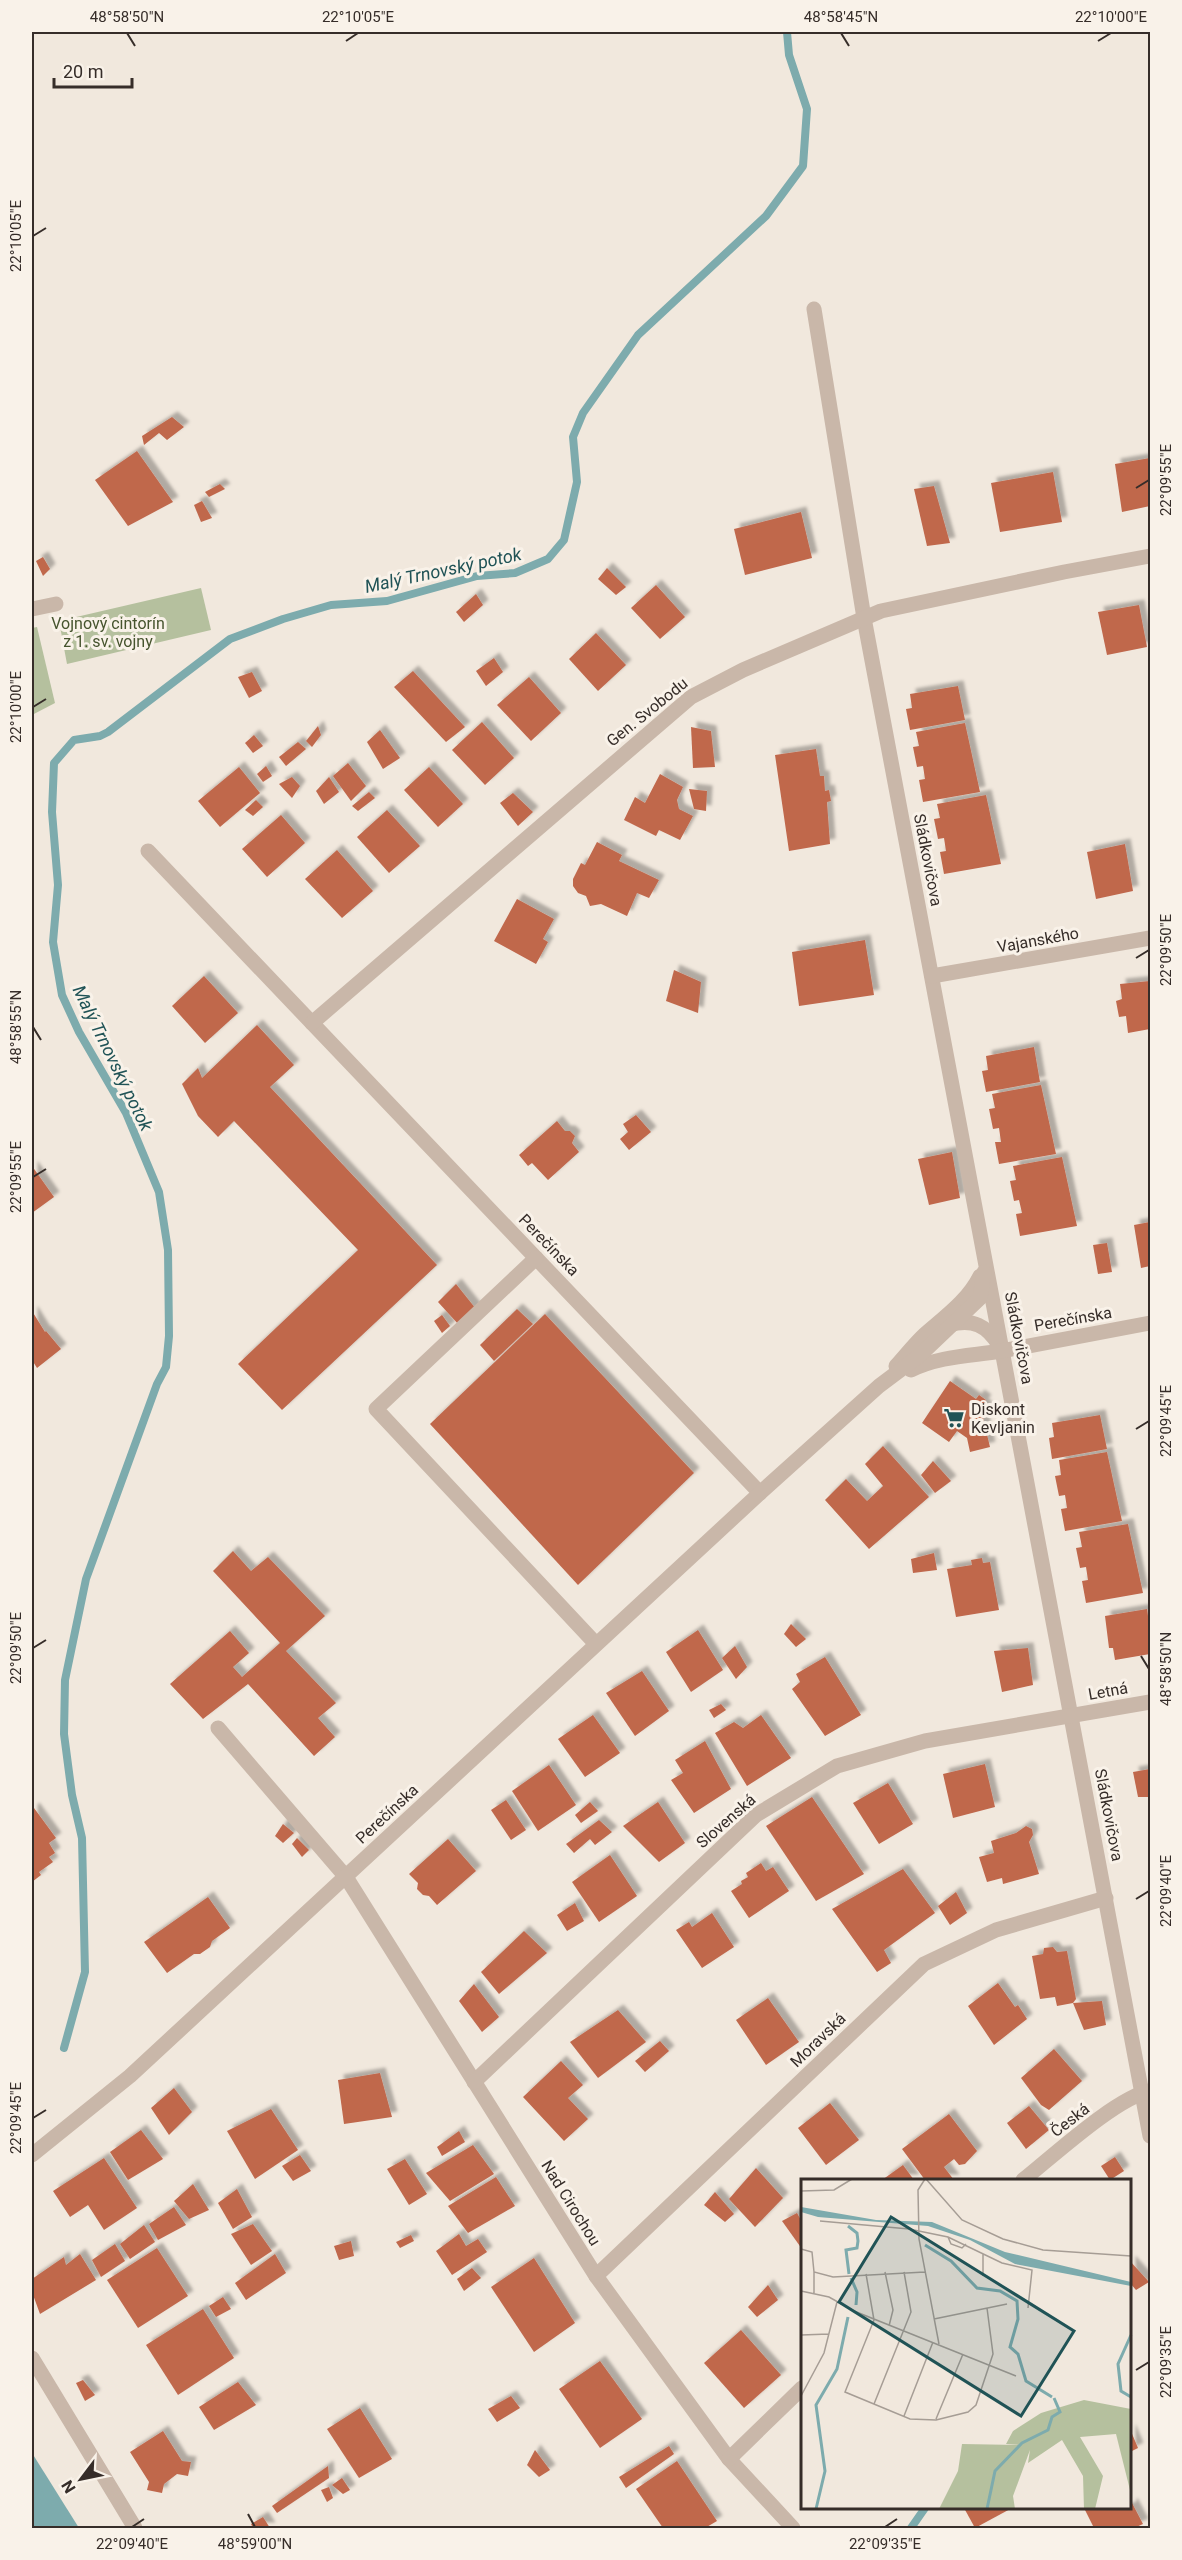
<svg xmlns="http://www.w3.org/2000/svg" width="1182" height="2560" font-family="Roboto,sans-serif">
  <style>
    .green { fill: #b5c09e }
    .water { fill: #7dabad }
    .lines { fill: none; stroke-linecap: round; stroke-linejoin: round }
    .stream { stroke: #7dabad; stroke-width: 8 }
    .building { fill: #c0674c; filter: url(#shadow) }
    .minor { stroke: #c9b7a9; stroke-width: 15 }
    .ticks { fill: none; stroke: #362d29; stroke-width: 2 }
    .labels { text-anchor: middle; dominant-baseline: central; stroke-width: 6; stroke-linejoin: round; paint-order: stroke }
    .park-label { font-size: 16px; fill: #46542e; stroke: #f9f2e9 }
    .street-label { font-size: 16px; fill: #362d29; stroke: #f9f2e9 }
    .poi-label { font-size: 16px; fill: #362d29; stroke: #f9f2e9; text-anchor: start }
    .water-label { font-size: 18px; font-style: italic; fill: #205356; stroke: #f9f2e9 }
    .inset-river { fill: none; stroke: #7dabad; stroke-width: 3 }
    .inset-road { fill: none; stroke: #a69d95; stroke-width: 1.5 }
    .view { fill: #205356; fill-opacity: 0.15; stroke: #205356; stroke-width: 3 }
    .inset-edge { fill: none; stroke: #362d29; stroke-width: 3 }
    .neatline { fill: none; stroke: #362d29; stroke-width: 2 }
    .ticks-label { font-size: 15px; text-anchor: middle; fill: #362d29 }
  </style>
  <defs>
    <filter id="shadow"><feDropShadow dx="5.5" dy="-5.5" stdDeviation="1.5" flood-color="#0004"/></filter>
  </defs>
  <rect width="100%" height="100%" fill="#f1e8dd"/>
  <g class="green">
    <polygon points="201,588 211,630 67,664 59,621"/>
    <polygon points="37,627 55,703 32,715 32,628"/>
  </g>
  <polygon class="water" points="32,2453 79,2528 32,2528"/>
  <g class="lines">
    <g class="stream">
      <polyline points="64,2048 85,1972 82,1838 72,1795 64,1734 65,1680 86,1579 157,1384 166,1367 169,1336 168,1250 159,1192 126,1113 79,1032 62,995 53,942 58,885 52,812 54,763 74,740 100,736 108,732 230,639 283,619 331,605 387,601 477,576 515,573 548,559 564,540 577,482 573,437 583,413 638,335 766,216 803,166 807,109 789,55 787,32"/>
      <polyline points="911,2528 925,2508"/>
    </g>
  </g>
  <g class="building">
    <polygon points="172,417 184,427 167,440 159,433 144,445 142,436"/>
    <polygon points="137,451 173,502 128,526 95,480"/>
    <polygon points="1150,458 1150,506 1122,512 1115,464"/>
    <polygon points="1053,472 1062,522 1000,532 991,483"/>
    <polygon points="220,484 225,489 209,497 205,492"/>
    <polygon points="934,486 950,543 927,546 914,489"/>
    <polygon points="202,501 212,518 201,522 194,505"/>
    <polygon points="801,512 812,558 745,575 734,529"/>
    <polygon points="43,557 50,569 43,576 36,561"/>
    <polygon points="607,568 626,587 616,595 598,579"/>
    <polygon points="656,585 685,617 660,639 631,608"/>
    <polygon points="476,594 483,605 464,622 456,612"/>
    <polygon points="1139,605 1147,647 1107,655 1098,612"/>
    <polygon points="596,633 626,665 598,691 569,659"/>
    <polygon points="494,658 503,672 486,686 476,671"/>
    <polygon points="413,671 465,727 446,742 394,687"/>
    <polygon points="252,672 262,691 249,698 238,677"/>
    <polygon points="529,677 561,713 531,741 497,705"/>
    <polygon points="958,686 965,720 910,730 906,709 912,708 910,694"/>
    <polygon points="482,722 514,758 485,785 452,750"/>
    <polygon points="965,723 980,792 923,802 919,780 925,779 923,766 917,767 913,747 919,746 916,732"/>
    <polygon points="318,726 321,735 312,747 306,741"/>
    <polygon points="691,727 711,731 715,767 693,768"/>
    <polygon points="380,730 400,758 383,769 367,742"/>
    <polygon points="254,735 263,746 253,753 245,743"/>
    <polygon points="298,742 306,749 286,766 279,757"/>
    <polygon points="816,749 820,776 824,776 825,791 829,790 831,801 827,802 830,844 789,851 775,755"/>
    <polygon points="348,763 366,786 351,801 333,776"/>
    <polygon points="266,766 272,776 263,782 257,774"/>
    <polygon points="239,767 260,793 220,827 198,801"/>
    <polygon points="429,767 463,804 438,827 404,790"/>
    <polygon points="660,774 683,787 677,800 679,809 693,816 680,840 659,830 656,836 624,820 635,797 645,803"/>
    <polygon points="292,777 300,786 292,798 279,784"/>
    <polygon points="329,777 339,792 324,804 316,791"/>
    <polygon points="689,789 707,791 706,811 694,809"/>
    <polygon points="369,792 375,798 358,811 352,806"/>
    <polygon points="513,793 533,812 518,826 500,803"/>
    <polygon points="986,795 1001,864 944,874 940,852 946,851 944,838 938,839 934,819 940,818 937,804"/>
    <polygon points="256,800 263,807 253,816 245,810"/>
    <polygon points="387,810 420,846 389,873 357,837"/>
    <polygon points="281,815 305,843 267,877 242,849"/>
    <polygon points="597,842 622,855 619,861 659,880 649,898 637,893 627,916 601,904 590,906 586,896 578,893 573,886 573,879 581,863 585,865"/>
    <polygon points="1125,844 1133,891 1096,899 1087,852"/>
    <polygon points="337,850 373,891 342,918 305,879"/>
    <polygon points="517,899 554,919 543,939 548,942 536,964 494,941"/>
    <polygon points="865,940 874,995 799,1006 792,952"/>
    <polygon points="674,970 701,982 698,1013 666,1001"/>
    <polygon points="204,976 238,1013 205,1043 172,1006"/>
    <polygon points="1150,981 1150,1029 1128,1033 1126,1016 1119,1017 1116,1001 1122,999 1120,984"/>
    <polygon points="257,1025 294,1065 270,1087 437,1265 282,1410 238,1364 358,1250 234,1121 218,1137 198,1116 182,1084 198,1068 202,1078"/>
    <polygon points="1034,1047 1040,1082 986,1092 982,1071 988,1070 986,1056"/>
    <polygon points="1041,1085 1056,1154 999,1164 995,1142 1001,1142 999,1128 993,1129 989,1109 995,1108 992,1094"/>
    <polygon points="636,1115 651,1132 629,1150 620,1139 628,1132 623,1124"/>
    <polygon points="557,1121 565,1131 570,1131 575,1136 572,1143 579,1152 548,1180 532,1163 528,1166 519,1155"/>
    <polygon points="952,1152 960,1198 929,1205 918,1159"/>
    <polygon points="1062,1157 1077,1226 1020,1236 1016,1214 1022,1213 1019,1200 1014,1201 1010,1181 1016,1180 1013,1166"/>
    <polygon points="32,1166 54,1197 32,1213"/>
    <polygon points="1150,1222 1150,1266 1141,1268 1134,1225"/>
    <polygon points="1107,1243 1112,1272 1098,1274 1093,1245"/>
    <polygon points="456,1284 476,1309 459,1325 438,1302"/>
    <polygon points="517,1309 533,1324 494,1361 480,1345"/>
    <polygon points="32,1311 45,1332 46,1331 61,1349 37,1368 32,1360"/>
    <polygon points="545,1314 694,1473 578,1585 430,1424"/>
    <polygon points="442,1315 450,1326 442,1333 434,1321"/>
    <polygon points="950,1381 976,1399 979,1395 986,1400 983,1404 987,1407 982,1414 990,1447 970,1452 967,1438 957,1431 949,1442 922,1423"/>
    <polygon points="1100,1415 1107,1449 1052,1459 1049,1438 1054,1437 1052,1423"/>
    <polygon points="883,1446 929,1497 869,1549 825,1500 846,1479 867,1501 883,1486 865,1464"/>
    <polygon points="1107,1452 1122,1521 1065,1531 1061,1509 1067,1508 1065,1495 1059,1496 1055,1476 1061,1475 1059,1460"/>
    <polygon points="933,1461 951,1481 935,1493 921,1475"/>
    <polygon points="1128,1524 1143,1593 1086,1603 1082,1581 1088,1580 1086,1567 1080,1568 1076,1548 1082,1547 1079,1532"/>
    <polygon points="233,1551 251,1571 268,1557 325,1616 286,1651 336,1703 318,1718 335,1737 314,1756 248,1684 203,1719 170,1684 230,1631 249,1653 233,1667 242,1677 280,1643 213,1571"/>
    <polygon points="934,1553 937,1570 913,1573 911,1559"/>
    <polygon points="982,1558 983,1563 990,1562 999,1610 956,1617 947,1569 972,1565 971,1560"/>
    <polygon points="1147,1609 1150,1630 1150,1654 1115,1660 1113,1648 1109,1648 1105,1616"/>
    <polygon points="791,1624 806,1639 796,1647 784,1634"/>
    <polygon points="698,1630 723,1670 691,1692 666,1652"/>
    <polygon points="735,1646 747,1667 736,1679 722,1658"/>
    <polygon points="1028,1648 1033,1685 1002,1692 994,1651"/>
    <polygon points="825,1657 861,1715 825,1736 792,1689 800,1682 796,1674"/>
    <polygon points="642,1671 669,1711 635,1736 606,1693"/>
    <polygon points="721,1704 726,1710 714,1718 709,1710"/>
    <polygon points="593,1715 620,1753 585,1777 558,1739"/>
    <polygon points="761,1715 791,1758 747,1786 715,1733 734,1722 743,1728"/>
    <polygon points="705,1741 731,1789 694,1813 671,1780 683,1773 675,1760"/>
    <polygon points="985,1764 995,1807 953,1818 943,1774"/>
    <polygon points="549,1765 576,1805 538,1831 512,1791"/>
    <polygon points="1150,1769 1150,1797 1138,1797 1133,1772"/>
    <polygon points="888,1783 913,1824 879,1844 853,1803"/>
    <polygon points="812,1797 864,1874 816,1901 766,1826"/>
    <polygon points="506,1800 526,1830 511,1840 491,1810"/>
    <polygon points="590,1802 598,1811 581,1823 575,1815"/>
    <polygon points="658,1802 685,1843 659,1862 623,1826"/>
    <polygon points="34,1808 56,1838 49,1843 55,1853 49,1857 53,1862 39,1872 41,1875 32,1882 32,1810"/>
    <polygon points="599,1820 612,1832 595,1845 590,1839 574,1853 566,1844"/>
    <polygon points="283,1824 294,1833 283,1843 275,1836"/>
    <polygon points="1026,1826 1032,1829 1033,1835 1029,1842 1039,1874 1003,1884 1002,1878 987,1882 979,1857 994,1853 991,1841 1016,1833"/>
    <polygon points="297,1838 309,1850 302,1857 292,1844"/>
    <polygon points="448,1839 476,1871 437,1905 429,1896 423,1895 417,1889 418,1883 409,1874"/>
    <polygon points="610,1855 637,1896 599,1922 572,1882"/>
    <polygon points="761,1863 766,1871 773,1867 789,1891 749,1918 731,1891 742,1884 741,1881 748,1877 746,1873"/>
    <polygon points="903,1869 935,1913 884,1950 891,1963 877,1972 832,1909"/>
    <polygon points="956,1892 967,1913 950,1925 938,1906"/>
    <polygon points="208,1897 230,1928 212,1941 210,1947 200,1954 194,1954 167,1973 144,1942"/>
    <polygon points="575,1903 584,1921 567,1931 557,1915"/>
    <polygon points="712,1913 734,1947 702,1968 676,1930 689,1922 692,1927"/>
    <polygon points="524,1931 547,1953 499,1994 481,1972"/>
    <polygon points="1053,1947 1057,1952 1067,1951 1076,1999 1073,2003 1057,2006 1055,1997 1040,1999 1032,1956 1043,1954 1044,1948"/>
    <polygon points="998,1983 1015,2007 1018,2005 1027,2019 994,2045 968,2006"/>
    <polygon points="474,1984 499,2017 482,2032 459,2001"/>
    <polygon points="768,1998 799,2042 766,2065 736,2020"/>
    <polygon points="1102,2001 1106,2025 1084,2030 1073,2003"/>
    <polygon points="618,2010 646,2042 598,2078 570,2042"/>
    <polygon points="660,2041 669,2051 645,2072 635,2061"/>
    <polygon points="1054,2049 1082,2081 1049,2110 1041,2105 1021,2078"/>
    <polygon points="561,2061 583,2085 568,2098 588,2119 564,2141 523,2097"/>
    <polygon points="380,2073 392,2117 344,2124 338,2080"/>
    <polygon points="174,2088 192,2112 169,2135 151,2108"/>
    <polygon points="830,2103 859,2140 826,2165 798,2128"/>
    <polygon points="1029,2106 1049,2130 1026,2149 1007,2123"/>
    <polygon points="271,2109 298,2150 255,2179 227,2131"/>
    <polygon points="949,2114 977,2151 965,2164 959,2165 954,2159 944,2167 954,2180 925,2180 902,2149"/>
    <polygon points="141,2130 163,2159 128,2180 110,2152"/>
    <polygon points="459,2131 465,2142 442,2156 437,2147"/>
    <polygon points="473,2145 494,2174 450,2201 426,2173"/>
    <polygon points="300,2155 311,2171 293,2181 282,2166"/>
    <polygon points="1115,2157 1124,2171 1110,2180 1101,2166"/>
    <polygon points="104,2158 137,2208 104,2230 88,2205 70,2217 53,2191"/>
    <polygon points="405,2159 427,2194 409,2205 387,2169"/>
    <polygon points="903,2165 914,2180 882,2180"/>
    <polygon points="756,2168 783,2198 755,2227 729,2199"/>
    <polygon points="496,2177 515,2206 468,2233 448,2206"/>
    <polygon points="193,2184 209,2210 189,2219 174,2201"/>
    <polygon points="237,2189 252,2217 233,2229 218,2203"/>
    <polygon points="715,2192 734,2214 725,2222 704,2205"/>
    <polygon points="174,2207 186,2225 158,2240 149,2224"/>
    <polygon points="797,2213 802,2222 802,2249 782,2221"/>
    <polygon points="253,2224 272,2251 251,2265 231,2234"/>
    <polygon points="144,2225 155,2242 130,2259 120,2244"/>
    <polygon points="459,2234 466,2246 478,2239 487,2252 452,2275 436,2251"/>
    <polygon points="411,2235 414,2241 400,2248 396,2242"/>
    <polygon points="351,2241 354,2256 339,2260 334,2246"/>
    <polygon points="115,2244 125,2261 101,2277 92,2260"/>
    <polygon points="157,2248 188,2296 138,2328 107,2280"/>
    <polygon points="80,2254 96,2280 40,2314 32,2292 32,2279 64,2257 66,2265"/>
    <polygon points="275,2254 286,2273 246,2300 235,2283"/>
    <polygon points="534,2258 575,2323 534,2352 491,2287"/>
    <polygon points="1130,2261 1149,2282 1136,2290 1130,2283"/>
    <polygon points="472,2268 481,2278 464,2291 457,2279"/>
    <polygon points="768,2285 778,2300 757,2317 748,2307"/>
    <polygon points="223,2297 231,2309 216,2317 209,2306"/>
    <polygon points="203,2309 234,2358 178,2395 146,2345"/>
    <polygon points="741,2330 781,2375 744,2408 704,2363"/>
    <polygon points="600,2361 642,2419 600,2448 559,2389"/>
    <polygon points="83,2380 95,2395 85,2401 76,2383"/>
    <polygon points="238,2382 256,2405 214,2430 199,2407"/>
    <polygon points="511,2396 520,2408 497,2422 488,2409"/>
    <polygon points="360,2408 392,2459 359,2478 327,2429"/>
    <polygon points="1130,2429 1138,2448 1130,2452"/>
    <polygon points="163,2431 182,2461 191,2462 188,2476 177,2474 164,2484 162,2493 147,2490 149,2482 130,2452"/>
    <polygon points="669,2446 674,2454 626,2488 619,2477"/>
    <polygon points="535,2450 550,2470 539,2477 527,2465"/>
    <polygon points="677,2461 717,2521 705,2528 663,2528 636,2489"/>
    <polygon points="328,2466 329,2478 277,2513 272,2506"/>
    <polygon points="342,2478 350,2490 343,2494 332,2485"/>
    <polygon points="329,2487 333,2498 327,2502 321,2490"/>
    <polygon points="1132,2503 1143,2524 1134,2528 1094,2528 1084,2508 1130,2508"/>
    <polygon points="964,2508 1012,2508 975,2528"/>
    <polygon points="263,2517 270,2528 253,2528 251,2524"/>
  </g>
  <g class="lines">
    <g class="minor">
      <polyline points="814,309 864,618 1150,2136"/>
      <polyline points="32,609 56,604"/>
      <polyline points="148,851 760,1493"/>
      <polyline points="932,976 1150,938"/>
      <polyline points="312,1023 691,697 743,670 881,611 1064,572 1150,556"/>
      <polyline points="536,1258 376,1409 596,1644"/>
      <path d="M949,1325c24,-7 38,1 50,20"/>
      <path d="M896,1366c9,-10 17,-20 26,-29 21,-19 45,-35 58,-61"/>
      <path d="M911,1370c29,-14 59,-14 90,-19 50,-9 100,-19 149,-28"/>
      <polyline points="218,1728 346,1877 596,2276 729,2459 793,2528"/>
      <polyline points="474,2082 756,1815 837,1766 925,1741 1150,1702"/>
      <polyline points="32,2155 130,2076 760,1493 879,1386 919,1356 980,1298 984,1272"/>
      <path d="M1023,2180c29,-23 94,-83 127,-89"/>
      <polyline points="596,2276 924,1964 996,1930 1106,1898"/>
      <polyline points="32,2358 135,2528"/>
      <polyline points="729,2459 802,2388"/>
    </g>
  </g>
  <path class="ticks" d="M127,33l8,13M841,33l8,13M346,41l12,-8M1098,41l13,-8M33,236l13,-8M1136,488l13,-8M33,707l13,-8M1136,958l13,-8M33,1027l8,13M33,1177l13,-8M1136,1429l13,-8M33,1648l13,-8M1141,1656l8,13M1136,1899l13,-8M33,2118l13,-8M1136,2370l13,-8M248,2514l7,13M132,2527l12,-8M885,2527l12,-8"/>
  <defs>
    <g id="supermarket-bare" transform="scale(1.62)"><path d="M-6-5.5h2.5l.6 2H6L4.5 2H-2.5L-4.4-4H-6ZM-1.5 3.2a1.3 1.3 0 1 0 .1 0ZM3 3.2a1.3 1.3 0 1 0 .1 0Z" fill="#205356" stroke="#f9f2e9" stroke-width="2.5" paint-order="stroke"/></g>
  </defs>
  <g fill-rule="evenodd">
    <use href="#supermarket-bare" x="954" y="1418"/>
  </g>
  <g class="labels">
    <g class="park-label">
      <text x="108" y="623">Vojnový cintorín<tspan x="108" dy="18">z 1. sv. vojny</tspan></text>
    </g>
    <g class="street-label">
      <text transform="translate(647 712) rotate(-39)">Gen. Svobodu</text>
      <text transform="translate(928 860) rotate(79)">Sládkovičova</text>
      <text transform="translate(1038 940) rotate(-10)">Vajanského</text>
      <text transform="translate(549 1245) rotate(46)">Perečínska</text>
      <text transform="translate(1073 1319) rotate(-10)">Perečínska</text>
      <text transform="translate(1019 1338) rotate(79)">Sládkovičova</text>
      <text transform="translate(1108 1691) rotate(-10)">Letná</text>
      <text transform="translate(387 1814) rotate(-43)">Perečínska</text>
      <text transform="translate(1109 1815) rotate(79)">Sládkovičova</text>
      <text transform="translate(726 1821) rotate(-41)">Slovenská</text>
      <text transform="translate(818 2040) rotate(-44)">Moravská</text>
      <text transform="translate(1070 2120) rotate(-38)">Česká</text>
      <text transform="translate(571 2203) rotate(58)">Nad Cirochou</text>
    </g>
    <g class="poi-label">
      <text x="971" y="1409">Diskont<tspan x="971" dy="18">Kevljanin</tspan></text>
    </g>
    <g class="water-label">
      <text transform="translate(443 570) rotate(-12)">Malý Trnovský potok</text>
      <text transform="translate(113 1058) rotate(64)">Malý Trnovský potok</text>
    </g>
  </g>
  <g transform="translate(801 2179)">
    <rect width="330" height="330" fill="#f1e8dd"/>
    <path d="M283,221l47,9v85l-15,-60 -36,3 23,39 -8,33h-11l-1,-33 -21,-36 -34,23 2,-13 -17,46 2,13h-76l19,-38 4,-27 58,1 -14,-1 7,-13 28,-18z" fill="#b5c09e"/>
    <path d="M0,28l75,13 56,2 73,30 126,30v4l-116,-22 -45,-24 -42,-14 -110,-9 -17,-5z" fill="#7dabad"/>
    <path class="inset-river" d="M47,47l9,7 1,8 -1,7 -11,2 3,24M124,66l26,16 26,27 23,3 17,10 1,18 -8,28 8,7 8,27 26,16M50,99l6,14 -1,13M330,156l-13,29 3,27 10,6M15,330l9,-38 -9,-66 21,-36 11,-52M186,330l8,-38 27,-28 26,-13 4,-13 8,-5 -6,-14"/>
    <path class="inset-road" d="M124,0l-7,11 1,49 20,105M125,0l36,41 41,19 40,11 88,6M0,12l33,-1 18,-11M19,42l89,8 39,8 54,26 30,7 -4,38M147,58l3,7 11,4 4,-4M0,70l11,3 2,20 19,5 92,-5M182,75v22M84,93l8,38 -4,16M65,95l8,46 -29,72 65,27 26,1 32,-8 8,-7 17,-51 -6,-46M0,112l28,6 25,14 162,65M13,114v-21M133,140l73,-15M0,156l28,-1M0,217l23,-43 13,-51M73,225l37,-92 -7,-40M103,237l29,-74M135,240l27,-65"/>
    <path class="view" d="M90,38l183,114 -53,85 -182,-114z"/>
    <rect width="330" height="330" class="inset-edge"/>
  </g>
  <rect width="1182" height="2560" fill="none" stroke="#f9f2e9" stroke-width="66"/>
  <g transform="translate(81 2479) rotate(238)" stroke="#f9f2e9" stroke-width="4.5" paint-order="stroke">
  <path d="M0-4.5L10 22L0 15L-10 22Z" fill="#362d29"/>
  <text y="-9" font-size="16" font-weight="bold" text-anchor="middle" fill="#362d29">N</text>
  </g>
  <path d="M54 78v9h78v-9" fill="none" stroke="#362d29" stroke-width="3"/>
  <text x="63" y="78" font-size="18" fill="#362d29" stroke="#f9f2e9" stroke-width="4.5" paint-order="stroke">20 m</text>
  <rect x="33" y="33" width="1116" height="2494" class="neatline"/>
  <g class="ticks-label">
    <text x="127" y="22">48°58'50"N</text>
    <text x="358" y="22">22°10'05"E</text>
    <text x="841" y="22">48°58'45"N</text>
    <text x="1111" y="22">22°10'00"E</text>
    <text transform="translate(16 236) rotate(-90)" y="5">22°10'05"E</text>
    <text transform="translate(1166 480) rotate(-90)" y="5">22°09'55"E</text>
    <text transform="translate(16 707) rotate(-90)" y="5">22°10'00"E</text>
    <text transform="translate(1166 950) rotate(-90)" y="5">22°09'50"E</text>
    <text transform="translate(16 1027) rotate(-90)" y="5">48°58'55"N</text>
    <text transform="translate(16 1177) rotate(-90)" y="5">22°09'55"E</text>
    <text transform="translate(1166 1421) rotate(-90)" y="5">22°09'45"E</text>
    <text transform="translate(16 1648) rotate(-90)" y="5">22°09'50"E</text>
    <text transform="translate(1166 1669) rotate(-90)" y="5">48°58'50"N</text>
    <text transform="translate(1166 1891) rotate(-90)" y="5">22°09'40"E</text>
    <text transform="translate(16 2118) rotate(-90)" y="5">22°09'45"E</text>
    <text transform="translate(1166 2362) rotate(-90)" y="5">22°09'35"E</text>
    <text x="132" y="2549">22°09'40"E</text>
    <text x="255" y="2549">48°59'00"N</text>
    <text x="885" y="2549">22°09'35"E</text>
  </g>
</svg>
